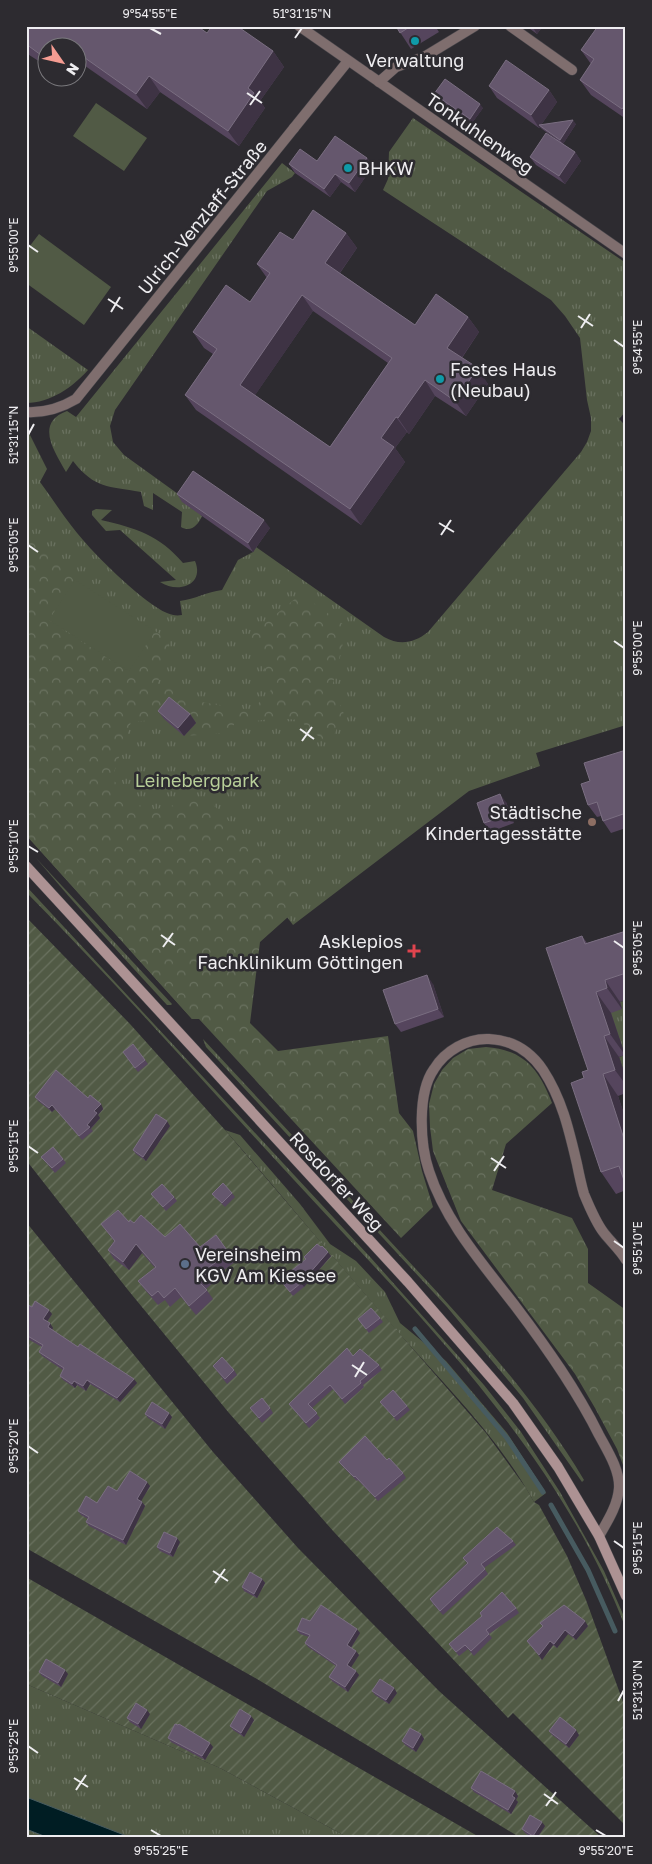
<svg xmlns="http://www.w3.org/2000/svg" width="652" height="1864" font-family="'Golos Text',sans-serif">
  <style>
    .grass { fill: url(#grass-tufts) }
    .forest { fill: url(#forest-crowns) }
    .garden { fill: url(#garden-furrows) }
    .pitch { fill: #515a45 }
    .water { fill: #001d23; stroke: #475b60 }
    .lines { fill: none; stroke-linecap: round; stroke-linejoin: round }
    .stream { stroke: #475b60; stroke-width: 5 }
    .lane-casing { stroke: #48464b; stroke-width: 11 }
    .street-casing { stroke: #48464b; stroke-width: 11 }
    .secondary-casing { stroke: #48464b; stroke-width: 11 }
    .lane { stroke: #7f6e6e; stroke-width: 10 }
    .street { stroke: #7f6e6e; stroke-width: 10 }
    .secondary { stroke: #ad9293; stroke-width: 10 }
    .wall { fill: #55455d; fill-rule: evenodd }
    .shaded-wall { fill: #3e3344 }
    .building { fill: #65576d; stroke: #7a6e81; fill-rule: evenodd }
    .ticks { fill: none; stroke: #eeedf0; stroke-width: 2 }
    .culture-dot { fill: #0f9aa8; stroke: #2d2b30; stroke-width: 2 }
    .education-dot { fill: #8d6e63; stroke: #2d2b30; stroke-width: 2 }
    .health-dot { fill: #e0444e; stroke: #2d2b30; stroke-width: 2 }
    .service-dot { fill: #5c6f8a; stroke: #2d2b30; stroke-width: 2 }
    .labels { text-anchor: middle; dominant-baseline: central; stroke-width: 5; stroke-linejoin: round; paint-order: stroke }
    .poi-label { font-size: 18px; fill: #eeedf0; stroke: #2d2b30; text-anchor: start }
    .street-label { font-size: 18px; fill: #eeedf0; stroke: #2d2b30 }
    .park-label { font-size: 18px; fill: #b8cf99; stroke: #2d2b30 }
    .neatline { fill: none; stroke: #eeedf0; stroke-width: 2 }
    .ticks-label { font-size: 12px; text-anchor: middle; fill: #eeedf0 }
  </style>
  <defs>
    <pattern id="grass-tufts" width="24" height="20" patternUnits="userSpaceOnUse" patternTransform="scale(1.25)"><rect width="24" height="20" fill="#515a45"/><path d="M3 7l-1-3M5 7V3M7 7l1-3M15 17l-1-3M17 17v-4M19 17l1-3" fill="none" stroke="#6a7260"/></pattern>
    <pattern id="forest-crowns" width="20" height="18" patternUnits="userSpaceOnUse" patternTransform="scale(1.25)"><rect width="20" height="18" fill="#515a45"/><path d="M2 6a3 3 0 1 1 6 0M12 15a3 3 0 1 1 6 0" fill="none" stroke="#6a7260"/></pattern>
    <pattern id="garden-furrows" width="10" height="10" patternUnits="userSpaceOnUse" patternTransform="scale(1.25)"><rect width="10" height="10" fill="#515a45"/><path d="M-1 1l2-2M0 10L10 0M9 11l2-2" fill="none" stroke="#6a7260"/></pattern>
  </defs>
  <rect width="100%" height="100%" fill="#2d2b30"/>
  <g class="grass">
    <path d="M413,118l213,145v148l-7,8 7,7v299l-90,28 4,13 -71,25 -176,134 -6,-8 -89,80 -6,22 -166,-184v-408l21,42 -7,13c14,19 27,40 43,58 16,19 62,64 84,73 5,2 9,3 15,2l-2,-14c15,-2 27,-9 42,-11l16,-30 15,-8 3,-5 128,90c16,9 30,6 44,-5l153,-180 6,-10 4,-11v-13l-4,-18 -7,-62 -15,-22 -14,-16 -168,-110 5,-11 1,-27z"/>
    <path d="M282,163l13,10 -3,4 -25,14 -152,219 -5,16 3,16 11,13 61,44 17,17c-4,9 -11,17 -21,11l1,-15 -29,-19v17l-9,-4 -3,-14c-33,-6 -46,-3 -68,-31l-7,11c-11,-20 -32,-49 1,-61l9,6z"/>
    <path d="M26,326l62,44c-15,17 -38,33 -62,33z"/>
    <path d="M96,509l16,1 -11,10c35,8 58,15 82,43l12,-2c10,24 -17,33 -35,21l16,-2 -56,-50 -14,1 -14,-16v-4z"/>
    <path d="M36,858l136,146 -1,1h-4c-45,-49 -89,-97 -131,-147z"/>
    <path d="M26,886l345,372 113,127 37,47 39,60 44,79 22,50v8c-68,-178 -205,-311 -332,-449 -89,-96 -176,-195 -268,-288z"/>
    <polygon points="626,1000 626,1078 619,1057 625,1055 619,1038 605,1015 620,1002"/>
    <path d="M203,1039c66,71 132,142 198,214 66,71 133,143 183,227l-2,2 -59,-84 -76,-91 -241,-260z"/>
    <path d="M225,1130l15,5 60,69 30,40 26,17 29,31 15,31 46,38 61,72 39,60 -12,9c-35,-64 -90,-118 -138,-172 -58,-66 -113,-134 -171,-200z"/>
    <polygon points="26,1684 220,1768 349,1838 26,1838"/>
  </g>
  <g class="forest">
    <polygon points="26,535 78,574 49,621 128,671 155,631 170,640 156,689 167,687 191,700 251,711 271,690 261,657 243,641 301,594 347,627 332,687 344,714 329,745 299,720 277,718 256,721 236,721 229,733 184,736 164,719 131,722 112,778 131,802 152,810 207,798 257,851 305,893 288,917 260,942 250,1023 278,1051 388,1036 399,1113 413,1131 422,1171 433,1207 401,1238 199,1019 192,1019 26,835"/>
    <path d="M486,1047c38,3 53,22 66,56l-46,41 -14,46 80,28 16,31v34l38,27v163l-9,-24 -22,-41 -20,-34 -114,-153 -28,-70 -3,-24 -1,-23 5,-20 8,-14 11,-12 15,-9z"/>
  </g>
  <g class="garden">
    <polygon points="26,917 130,1024 225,1130 366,1295 486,1433 526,1488 534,1502 539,1505 567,1556 586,1600 626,1710 626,1826 513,1713 508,1718 334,1532 229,1413 128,1290 26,1160"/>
    <polygon points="26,1222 213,1452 298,1548 439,1691 602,1838 521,1838 257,1679 26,1548"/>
    <polygon points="26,1577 481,1838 349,1838 220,1768 26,1684"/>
  </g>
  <g class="pitch">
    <polygon points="96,103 147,138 124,171 73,136"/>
    <polygon points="39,234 111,287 84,325 26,283 26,251"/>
    <polygon points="75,580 155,631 129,671 49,620"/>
  </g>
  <polygon class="water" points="26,1797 132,1838 49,1838 26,1829"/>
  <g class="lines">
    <g class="stream">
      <polyline points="415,1329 507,1438 543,1492"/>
      <polyline points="551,1505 588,1570 615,1631"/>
    </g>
    <g class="lane-casing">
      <g id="lane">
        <polyline points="299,26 626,254"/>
        <polyline points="510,26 572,70"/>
        <polyline points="379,82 396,67 424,57 475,26"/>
        <polyline points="294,128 348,61"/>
      </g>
    </g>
    <g class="street-casing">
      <g id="street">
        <path d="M26,412c18,1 35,-4 50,-13l218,-271"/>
        <path d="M599,1536c8,-14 19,-31 20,-48 1,-18 -12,-38 -20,-53 -23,-46 -52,-87 -83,-128 -33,-43 -70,-84 -87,-136 -9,-27 -12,-78 5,-102 11,-18 33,-31 55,-30 23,1 41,12 54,31 19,29 26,60 34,94 2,10 4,20 7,30 5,12 12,29 20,39 7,9 16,17 22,27"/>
      </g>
    </g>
    <g class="secondary-casing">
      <polyline id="secondary" points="26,866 408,1282 513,1403 558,1467 599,1536 626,1596"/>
    </g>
    <use href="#lane" class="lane"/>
    <use href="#street" class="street"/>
    <use href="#secondary" class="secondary"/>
  </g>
  <g class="wall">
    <polygon points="26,26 207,33 273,51 284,67 260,101 265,108 239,146 160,92 147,109 78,61 78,48 48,48 48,67 26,53"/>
    <polygon points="396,26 435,26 439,32 411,49"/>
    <polygon points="526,26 543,26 537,34"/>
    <polygon points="626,26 626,119 591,95 580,80 591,64 581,50"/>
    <polygon points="489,86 549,90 557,102 541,125 576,124 563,144 575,152 581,161 565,184 536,165 530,157 556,139 542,129 540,127 539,128 497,98"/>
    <polygon points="434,94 483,108 472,123 437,98"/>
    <polygon points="367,158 373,166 355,192 341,182 330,197 295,173 289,164 317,161"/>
    <path d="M346,233l11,15 -17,25 75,52 53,-8 11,15 -17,26 26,26 -22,32 -31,-20 -26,38 -2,-2 -12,16 10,14 -44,63 -165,-115 -11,-15 28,-41 -9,-6 -11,-16 57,-30 17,-24 -10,-14 36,-24zM313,311l75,52 -58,84 -75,-52z"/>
    <polygon points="177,494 270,528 253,552 182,502"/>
    <polygon points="158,711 190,714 196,723 184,736 164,719"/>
    <polygon points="626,750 626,828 611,833 603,821 601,816 597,817 588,805 590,781"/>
    <polygon points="506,802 514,823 490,832 484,823"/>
    <polygon points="626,931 626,1000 620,1002 622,1009 611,1013 625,1055 619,1057 626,1078 626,1093 618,1096 626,1120 626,1190 616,1194 601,1172 584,1078 588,1070 582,936 587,943"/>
    <polygon points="433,984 444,1017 401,1032 395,1024"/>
    <polygon points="126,1057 145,1060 148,1064 138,1072"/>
    <polygon points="35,1097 88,1098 101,1104 103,1109 98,1115 100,1118 91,1129 93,1131 82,1140 55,1109 52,1112 38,1101"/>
    <polygon points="170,1126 146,1161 136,1154 133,1150"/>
    <polygon points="41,1157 63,1159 66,1163 55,1173"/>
    <polygon points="232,1193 235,1197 225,1207 212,1194"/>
    <polygon points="151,1194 174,1197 177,1201 166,1211"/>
    <polygon points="129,1222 134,1223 165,1237 200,1247 216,1235 235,1262 212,1279 214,1282 206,1289 213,1299 196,1315 181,1297 170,1307 165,1300 158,1305 145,1290 138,1281 155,1268 142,1253 129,1270 114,1259 108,1250 114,1241 101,1224"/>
    <polygon points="331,1256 304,1287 293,1296 280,1280 306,1259 304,1257"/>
    <polygon points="26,1304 32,1307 52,1314 47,1322 53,1328 52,1330 78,1347 137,1383 120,1402 90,1384 86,1391 77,1385 75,1388 63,1380 60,1376 63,1370 42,1356 39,1352 42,1347 26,1338"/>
    <polygon points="380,1318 383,1322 369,1333 358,1319"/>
    <polygon points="353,1356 379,1365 382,1370 363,1385 364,1387 345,1404 333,1389 312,1408 320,1418 309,1428 289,1404"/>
    <polygon points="213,1366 234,1370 237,1375 227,1384"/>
    <polygon points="380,1402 407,1406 410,1410 397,1421"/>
    <polygon points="250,1408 270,1408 273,1413 262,1423"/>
    <polygon points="145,1414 172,1417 165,1429 148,1418"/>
    <polygon points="387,1460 403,1473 406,1478 378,1501 358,1480 357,1481 342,1466 339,1462"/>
    <polygon points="150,1486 141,1501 145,1506 126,1545 89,1526 86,1522 88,1519 81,1515 78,1511 97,1503 117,1491"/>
    <polygon points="513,1541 516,1545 484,1568 488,1574 443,1615 433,1604 430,1599 467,1563 463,1558"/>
    <polygon points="180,1542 173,1557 160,1551 157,1547"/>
    <polygon points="262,1579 265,1583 257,1598 244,1591 242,1587"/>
    <polygon points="516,1608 519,1613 489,1634 492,1638 474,1656 468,1649 459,1656 449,1644"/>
    <polygon points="310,1621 360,1633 351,1648 359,1655 351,1667 359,1675 348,1692 332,1681 329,1677 336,1666 308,1647 305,1643 309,1637 300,1634 297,1630"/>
    <polygon points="540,1623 588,1626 576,1640 568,1634 557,1648 553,1645 542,1660 527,1641 543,1627"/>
    <polygon points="39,1672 68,1674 61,1687 42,1676"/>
    <polygon points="372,1691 397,1693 389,1704 375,1695"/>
    <polygon points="150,1714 141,1729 130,1722 127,1718"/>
    <polygon points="254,1720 244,1737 233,1730 230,1726"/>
    <polygon points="178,1725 213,1747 205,1760 171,1742 168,1738"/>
    <polygon points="549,1731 579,1735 569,1748 552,1735"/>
    <polygon points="421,1734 424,1739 416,1752 405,1745 402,1741"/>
    <polygon points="471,1788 518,1796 516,1800 518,1802 511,1814 474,1792"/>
    <polygon points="545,1826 537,1838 532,1838 525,1833 522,1829"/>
  </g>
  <g class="shaded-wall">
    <polygon points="532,26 543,26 537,34"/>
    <polygon points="58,39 64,48 52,48"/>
    <polygon points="273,51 284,67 260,101 265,108 239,146 228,131 248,88"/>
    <polygon points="149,76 160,92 147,109 136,94"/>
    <polygon points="549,90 557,102 539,128 531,115"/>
    <polygon points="480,104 483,108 472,123 470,119"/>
    <polygon points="626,104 626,114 622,109"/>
    <polygon points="573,120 576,124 563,144 560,140"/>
    <polygon points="575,152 581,161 565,184 559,176"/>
    <polygon points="367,158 373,166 355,192 349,183"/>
    <polygon points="335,174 341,182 330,197 324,189"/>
    <polygon points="346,233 357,248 336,278 325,263"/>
    <polygon points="302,295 313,311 251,401 240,385"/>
    <polygon points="468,317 479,332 458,363 447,348"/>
    <polygon points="478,368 488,384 466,416 455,401"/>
    <polygon points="425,380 435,396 409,434 398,418"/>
    <polygon points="396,417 407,432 395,448 405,462 361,525 350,509 381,438"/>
    <polygon points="264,520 270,528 253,552 248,543"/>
    <polygon points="190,714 196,723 184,736 178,728"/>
    <polygon points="500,794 506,802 514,823 508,815"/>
    <polygon points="427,975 433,984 444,1017 438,1009"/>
    <polygon points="605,980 620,1002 622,1009 607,988"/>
    <polygon points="596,992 611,1013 625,1055 610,1034"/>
    <polygon points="604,1036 619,1057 626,1078 626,1085 615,1070"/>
    <polygon points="603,1074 618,1096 626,1120 626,1145"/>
    <polygon points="101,1104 103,1109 98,1115 100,1118 90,1129 87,1125 94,1111"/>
    <polygon points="52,1105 55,1109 52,1112 49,1108"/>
    <polygon points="167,1121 170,1126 146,1161 143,1157"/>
    <polygon points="136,1244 142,1253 129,1270 123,1262"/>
    <polygon points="328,1252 331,1256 304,1287 301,1283"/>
    <polygon points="49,1310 52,1314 46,1323 43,1319"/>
    <polygon points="50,1323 53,1328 51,1331 48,1327"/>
    <polygon points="134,1379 137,1383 120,1402 117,1398"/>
    <polygon points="87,1380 90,1384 86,1391 83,1386"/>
    <polygon points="74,1381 77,1385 75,1388 72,1384"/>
    <polygon points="169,1413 172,1417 165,1429 162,1424"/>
    <polygon points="147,1482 150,1486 140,1503 137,1499"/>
    <polygon points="142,1502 145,1506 126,1545 123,1540"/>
    <polygon points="177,1538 180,1542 173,1557 170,1553"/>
    <polygon points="262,1579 265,1583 257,1598 254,1594"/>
    <polygon points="585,1621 588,1626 576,1640 573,1636"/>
    <polygon points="357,1629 360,1633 350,1649 347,1645"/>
    <polygon points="565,1630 568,1634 557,1648 554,1644"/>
    <polygon points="550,1641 553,1645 542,1660 539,1655"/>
    <polygon points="356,1651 359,1655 350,1669 347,1665"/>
    <polygon points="65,1670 68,1674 61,1687 58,1683"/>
    <polygon points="356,1671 359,1675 348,1692 345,1687"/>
    <polygon points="394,1688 397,1693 389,1704 386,1700"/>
    <polygon points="147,1710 150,1714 141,1729 138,1724"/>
    <polygon points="251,1716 254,1720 244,1737 241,1733"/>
    <polygon points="576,1730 579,1735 569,1748 566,1744"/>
    <polygon points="421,1734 424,1739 416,1752 413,1748"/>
    <polygon points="210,1743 213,1747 205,1760 202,1756"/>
    <polygon points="515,1791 518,1796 516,1800 518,1802 511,1814 508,1810 512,1796"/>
    <polygon points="542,1822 545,1826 537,1838 534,1838 533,1836"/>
  </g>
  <g class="building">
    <polygon points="26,26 197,26 207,33 212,26 237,26 273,51 248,88 254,93 228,131 149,76 136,94 78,53 78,48 70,48 58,39 52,48 48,48 48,54 45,58 26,44"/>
    <polygon points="396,26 411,26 400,33"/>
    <polygon points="598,26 626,26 626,104 622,109 580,80 594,59 581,50"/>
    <polygon points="506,60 549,90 531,115 489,86"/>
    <polygon points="445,79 480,104 470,119 434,94"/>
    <polygon points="573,120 560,140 539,125"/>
    <polygon points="546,133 575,152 559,176 530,157"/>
    <polygon points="335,136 367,158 349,183 335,174 324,189 289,164 300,149 317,161"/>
    <path d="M313,210l33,23 -21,30 52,36 38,26 21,-31 32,23 -21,31 31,20 -23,33 -30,-21 -27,38 -2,-1 -15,21 13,9 -44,62 -165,-114 32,-46 -24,-17 33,-47 24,17 20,-29 -13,-9 23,-32 13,8zM302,295l90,63 -62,89 -90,-62z"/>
    <polygon points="193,471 264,520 248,543 177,494"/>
    <polygon points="169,697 190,714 178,728 158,711"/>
    <polygon points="626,750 626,813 603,821 597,802 588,805 581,784 590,781 584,763"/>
    <polygon points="500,794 508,815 484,823 477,803"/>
    <polygon points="626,931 626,973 605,980 607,988 596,992 610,1034 604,1036 615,1070 603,1074 626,1145 626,1186 619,1166 601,1172 571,1083 584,1078 582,1072 588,1070 546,948 582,936 585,944"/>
    <polygon points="427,975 438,1009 395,1024 383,990"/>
    <polygon points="133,1044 145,1060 135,1068 123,1052"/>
    <polygon points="56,1070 88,1098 90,1095 101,1104 94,1111 97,1113 87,1125 90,1127 79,1136 52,1105 49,1108 35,1097"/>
    <polygon points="156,1114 167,1121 143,1157 133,1150"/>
    <polygon points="53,1147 63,1159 52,1168 41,1157"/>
    <polygon points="223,1183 232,1193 222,1203 212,1194"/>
    <polygon points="162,1184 174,1197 163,1207 151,1194"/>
    <polygon points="118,1210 129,1222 130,1220 134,1223 141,1215 165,1237 180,1224 200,1247 216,1235 229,1253 205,1270 207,1273 198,1281 207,1290 189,1306 175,1288 164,1298 158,1291 152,1296 138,1281 156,1267 136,1244 123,1262 108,1250 115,1241 101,1224"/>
    <polygon points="317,1244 321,1247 322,1246 328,1252 301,1283 290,1292 280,1280 306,1259 304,1257"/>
    <polygon points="35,1301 49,1310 43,1319 50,1323 48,1327 78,1347 80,1344 134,1379 117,1398 87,1380 83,1386 74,1381 72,1384 60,1376 64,1368 39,1352 43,1345 26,1335 26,1304 32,1307"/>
    <polygon points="371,1308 380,1318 366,1329 358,1319"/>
    <polygon points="347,1348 353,1356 360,1349 379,1365 360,1381 361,1383 342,1399 330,1385 308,1404 317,1413 306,1423 289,1404"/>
    <polygon points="222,1357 234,1370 225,1379 213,1366"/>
    <polygon points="393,1390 407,1406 394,1417 380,1402"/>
    <polygon points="262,1398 270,1408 259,1418 250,1408"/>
    <polygon points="152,1402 169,1413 162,1424 145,1414"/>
    <polygon points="365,1436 387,1460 389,1458 403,1473 375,1497 355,1476 354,1477 339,1462"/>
    <polygon points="130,1471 147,1482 137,1499 142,1502 123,1540 86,1522 89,1517 78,1511 86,1496 97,1503 108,1486 117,1491"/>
    <polygon points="497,1527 513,1541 481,1564 485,1569 440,1611 430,1599 468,1563 463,1558"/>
    <polygon points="164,1532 177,1538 170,1553 157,1547"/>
    <polygon points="250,1572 262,1579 254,1594 242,1587"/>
    <polygon points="502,1592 516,1608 486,1630 489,1634 471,1651 465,1645 456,1652 449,1644 482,1616 480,1613"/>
    <polygon points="321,1605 357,1629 347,1645 356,1651 347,1665 356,1671 345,1687 329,1677 337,1665 305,1643 310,1635 297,1630 302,1618 310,1621"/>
    <polygon points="564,1605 585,1621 573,1636 565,1630 554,1644 550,1641 539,1655 527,1641 543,1626 540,1623"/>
    <polygon points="46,1659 65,1670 58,1683 39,1672"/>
    <polygon points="380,1679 394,1688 386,1700 372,1691"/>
    <polygon points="136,1703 147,1710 138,1724 127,1718"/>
    <polygon points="240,1709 251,1716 241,1733 230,1726"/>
    <polygon points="560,1717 576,1730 566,1744 549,1731"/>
    <polygon points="175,1724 178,1725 179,1724 210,1743 202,1756 168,1738"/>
    <polygon points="410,1728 421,1734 413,1748 402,1741"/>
    <polygon points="481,1771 515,1791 512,1796 515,1798 508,1810 471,1788"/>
    <polygon points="530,1815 542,1822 533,1836 522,1829"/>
  </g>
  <path class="ticks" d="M150,28l11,6M295,38l7,-10M247,93l15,10M250,105l10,-14M28,245l10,7M108,299l15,10M111,312l9,-15M578,316l15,10M581,328l9,-14M614,340l10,7M28,435l6,-11M439,523l15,9M441,535l10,-15M28,545l10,7M614,641l10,7M300,729l14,10M302,741l10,-14M28,846l10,6M161,935l14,10M614,941l10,7M163,947l10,-14M28,1146l10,7M491,1158l15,10M494,1171l10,-15M614,1241l10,7M352,1365l15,10M355,1377l9,-15M28,1446l10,7M614,1541l10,7M213,1571l15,10M215,1583l10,-14M618,1701l6,-11M28,1746l10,7M74,1778l14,9M76,1790l10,-15M544,1794l14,10M546,1806l10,-14M151,1830l10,6M596,1830l10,6"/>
  <g class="culture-dot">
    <circle cx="415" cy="41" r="5"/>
    <circle cx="348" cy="168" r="5"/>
    <circle cx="440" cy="379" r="5"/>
  </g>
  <circle class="education-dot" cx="592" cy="822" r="5"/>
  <path class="health-dot" d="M411.5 943.5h5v5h5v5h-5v5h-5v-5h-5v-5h5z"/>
  <circle class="service-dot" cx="185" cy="1264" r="5"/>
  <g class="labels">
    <g class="poi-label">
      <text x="415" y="60" text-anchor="middle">Verwaltung</text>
      <text x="358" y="168">BHKW</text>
      <text x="450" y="369">Festes Haus<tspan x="450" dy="21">(Neubau)</tspan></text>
      <text x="582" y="812" text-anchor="end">Städtische<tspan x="582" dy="21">Kindertagesstätte</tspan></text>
      <text x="403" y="941" text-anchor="end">Asklepios<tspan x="403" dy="21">Fachklinikum Göttingen</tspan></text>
      <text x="195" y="1254">Vereinsheim<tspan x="195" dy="21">KGV Am Kiessee</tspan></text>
    </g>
    <g class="street-label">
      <text transform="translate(480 133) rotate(35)">Tonkuhlenweg</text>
      <text transform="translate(202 217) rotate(-51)">Ulrich-Venzlaff-Straße</text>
      <text transform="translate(337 1181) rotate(47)">Rosdorfer Weg</text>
    </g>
    <g class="park-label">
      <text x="197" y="780">Leinebergpark</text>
    </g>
  </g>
  <rect width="652" height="1864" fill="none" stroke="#2d2b30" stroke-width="55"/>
  <g transform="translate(62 62) rotate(124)"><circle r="24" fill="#2d2b30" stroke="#7a797d"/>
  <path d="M0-4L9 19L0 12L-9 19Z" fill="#f59c92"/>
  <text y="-8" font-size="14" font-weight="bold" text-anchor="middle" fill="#eeedf0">N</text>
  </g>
  <rect x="28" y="28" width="596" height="1808" class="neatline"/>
  <g class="ticks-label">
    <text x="150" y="18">9°54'55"E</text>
    <text x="302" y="18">51°31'15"N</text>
    <text transform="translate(14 245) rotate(-90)" y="4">9°55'00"E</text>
    <text transform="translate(638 347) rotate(-90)" y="4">9°54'55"E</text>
    <text transform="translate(14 435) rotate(-90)" y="4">51°31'15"N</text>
    <text transform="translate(14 545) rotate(-90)" y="4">9°55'05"E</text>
    <text transform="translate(638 648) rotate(-90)" y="4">9°55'00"E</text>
    <text transform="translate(14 846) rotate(-90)" y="4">9°55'10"E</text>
    <text transform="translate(638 948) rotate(-90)" y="4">9°55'05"E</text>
    <text transform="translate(14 1146) rotate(-90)" y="4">9°55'15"E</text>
    <text transform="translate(638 1248) rotate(-90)" y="4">9°55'10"E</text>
    <text transform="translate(14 1446) rotate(-90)" y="4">9°55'20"E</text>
    <text transform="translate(638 1548) rotate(-90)" y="4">9°55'15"E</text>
    <text transform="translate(638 1690) rotate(-90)" y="4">51°31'30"N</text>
    <text transform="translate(14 1746) rotate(-90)" y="4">9°55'25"E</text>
    <text x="161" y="1855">9°55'25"E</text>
    <text x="606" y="1855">9°55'20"E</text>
  </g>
</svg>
